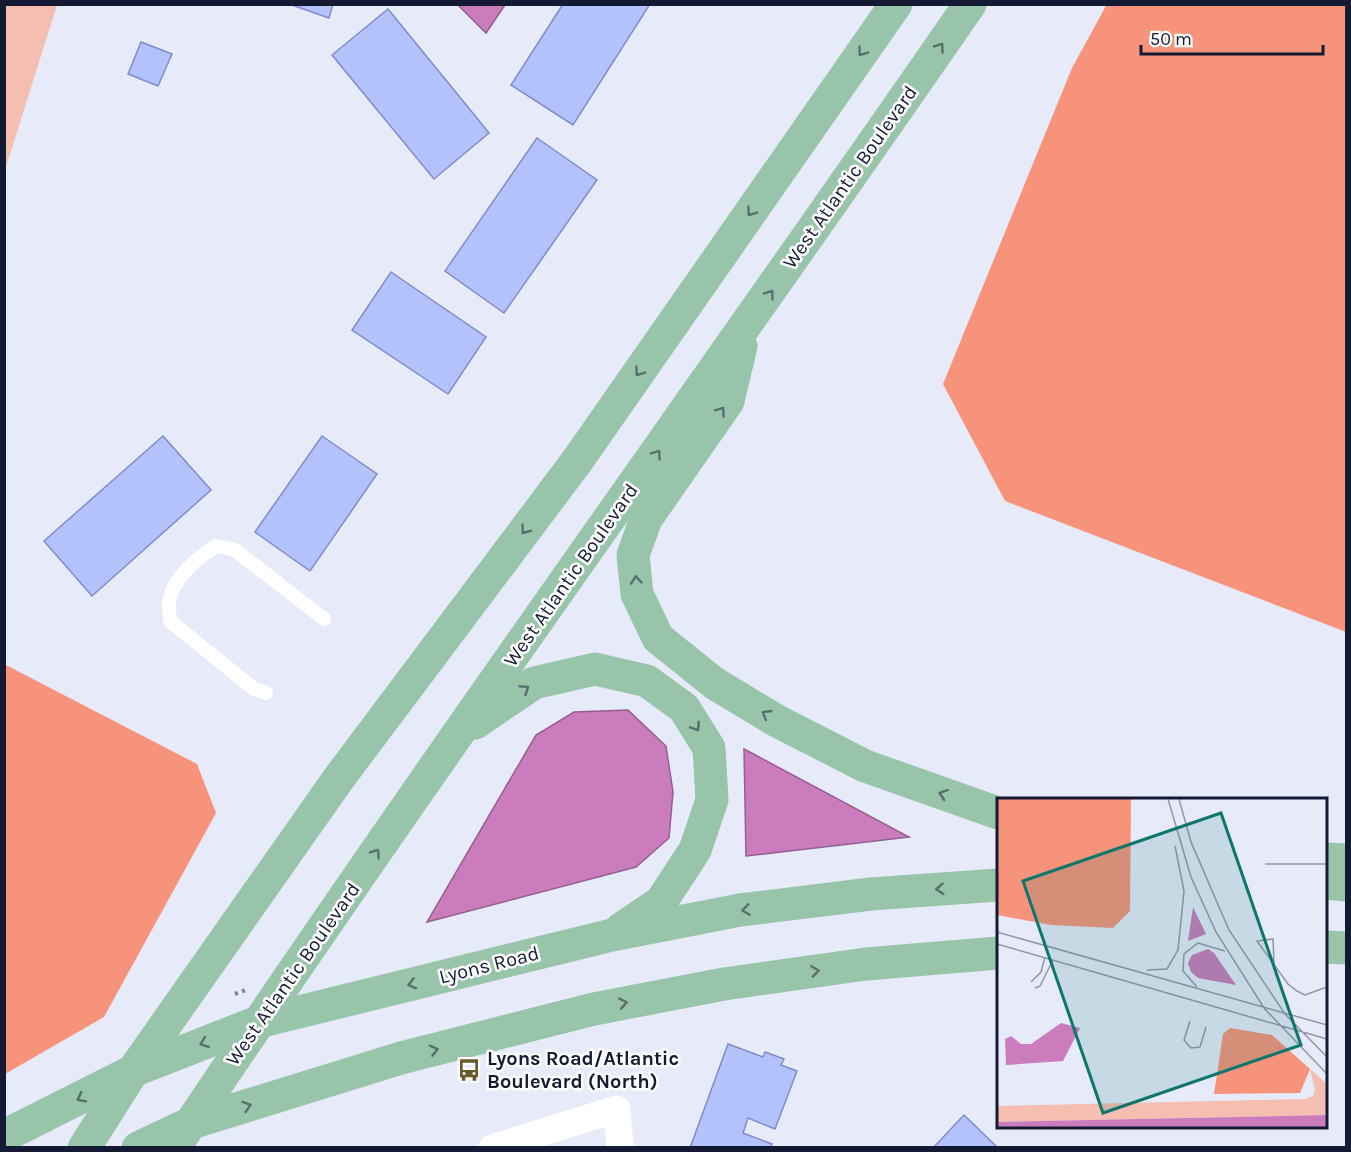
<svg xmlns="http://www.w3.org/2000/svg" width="1351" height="1152" font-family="Karla,sans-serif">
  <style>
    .green { fill: #f6beb1 }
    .forest { fill: #f8937b }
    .water { fill: #cb7cbc; stroke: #945f93; stroke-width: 1.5 }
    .building { fill: #b4c2fb; stroke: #7e8ccf; stroke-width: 1.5 }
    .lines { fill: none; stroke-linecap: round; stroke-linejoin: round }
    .path { stroke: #7c8094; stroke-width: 4; stroke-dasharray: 3 4.5; stroke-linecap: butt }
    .lane { stroke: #fff; stroke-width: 14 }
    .street { stroke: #fff; stroke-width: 27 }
    .primary { stroke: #98c5a9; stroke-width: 33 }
    .oneway { stroke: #56706e }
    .labels { text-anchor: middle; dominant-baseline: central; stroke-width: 5; stroke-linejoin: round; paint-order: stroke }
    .street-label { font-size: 20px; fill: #151a34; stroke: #fff }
    .poi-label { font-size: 20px; font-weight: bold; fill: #151a34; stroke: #fff; text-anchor: start }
    .inset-road { fill: none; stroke: #9397aa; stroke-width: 1.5 }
    .view { fill: #0f766e; fill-opacity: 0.15; stroke: #0f766e; stroke-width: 3 }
    .inset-edge { fill: none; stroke: #151a34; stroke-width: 3 }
  </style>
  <rect width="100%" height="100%" fill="#e7eaf9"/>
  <polygon class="green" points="5,4 57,5 5,170 4,5"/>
  <g class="forest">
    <polygon points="1107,4 1346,5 1346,632 1005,501 943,384 1072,68"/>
    <polygon points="4,664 197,764 216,813 104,1017 5,1074"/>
  </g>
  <g class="water">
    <polygon points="458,5 505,5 486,33"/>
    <polygon points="628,710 666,746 673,792 669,838 636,867 427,922 536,735 574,712"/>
    <polygon points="744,749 909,837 746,856"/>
  </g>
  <g class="building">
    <polygon points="289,4 333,4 329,18"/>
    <polygon points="563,4 650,4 573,125 511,85"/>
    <polygon points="388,9 489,133 434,179 332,55"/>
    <polygon points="141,42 172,54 158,86 128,74"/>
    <polygon points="537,138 597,180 504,313 445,271"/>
    <polygon points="391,272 486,337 448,394 352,330"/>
    <polygon points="163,436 211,490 92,596 44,541"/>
    <polygon points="322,436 377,474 310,571 255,532"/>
    <polygon points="728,1044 763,1057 765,1052 784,1059 781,1065 797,1071 775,1129 748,1118 743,1133 772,1144 770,1148 690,1148"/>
    <polygon points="964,1115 998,1148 933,1148"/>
  </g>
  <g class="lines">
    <polyline class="path" points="235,994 246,990"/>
    <path class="lane" d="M266,693l-12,-4 -84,-68c0,-6 -2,-14 -1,-20 5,-24 28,-43 47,-55l19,4 89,69"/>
    <polyline class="street" points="492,1148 617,1109 620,1148"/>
    <g class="primary">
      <polyline points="741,346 728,401 646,519 633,555 637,594 658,638 714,683 777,721 865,766 998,813"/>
      <polyline points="475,723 534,683 595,669 647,681 684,708 709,748 712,800 695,850 661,902 621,929"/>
      <polyline points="1326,859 1346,860"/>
      <polyline points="1326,883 1346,885"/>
      <polyline points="1326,947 1346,948"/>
      <polyline points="4,1136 133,1071 258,1022 612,935 740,910 871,894 998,885"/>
      <polyline points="84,1148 133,1071 339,778 577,461 896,4"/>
      <polyline points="138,1148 191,1123 401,1058 594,1009 724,984 866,964 998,953"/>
      <path d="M174,1148c258,-386 532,-762 796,-1144"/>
    </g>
  </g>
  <defs><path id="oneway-chevron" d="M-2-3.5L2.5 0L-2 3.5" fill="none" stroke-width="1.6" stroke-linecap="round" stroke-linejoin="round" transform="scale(1.5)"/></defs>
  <g class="oneway">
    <use href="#oneway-chevron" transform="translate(940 47) rotate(-55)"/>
    <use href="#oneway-chevron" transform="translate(862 52) rotate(125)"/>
    <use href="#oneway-chevron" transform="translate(751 212) rotate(125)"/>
    <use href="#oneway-chevron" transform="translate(770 294) rotate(-55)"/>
    <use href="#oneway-chevron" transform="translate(639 372) rotate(125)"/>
    <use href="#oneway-chevron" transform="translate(721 411) rotate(-55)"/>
    <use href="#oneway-chevron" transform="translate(657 454) rotate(-55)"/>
    <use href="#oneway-chevron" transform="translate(525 530) rotate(127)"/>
    <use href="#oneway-chevron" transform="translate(636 580) rotate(-96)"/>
    <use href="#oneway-chevron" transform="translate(525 689) rotate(-34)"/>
    <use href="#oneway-chevron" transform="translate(766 714) rotate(-149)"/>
    <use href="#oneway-chevron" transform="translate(696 727) rotate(57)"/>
    <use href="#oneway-chevron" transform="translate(943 794) rotate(-161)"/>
    <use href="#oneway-chevron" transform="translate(376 853) rotate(-55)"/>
    <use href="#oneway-chevron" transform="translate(940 889) rotate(176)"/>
    <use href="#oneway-chevron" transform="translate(746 910) rotate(172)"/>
    <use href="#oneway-chevron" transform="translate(815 971) rotate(-8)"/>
    <use href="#oneway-chevron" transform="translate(412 984) rotate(166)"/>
    <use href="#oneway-chevron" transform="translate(623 1003) rotate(-11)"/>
    <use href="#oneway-chevron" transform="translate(204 1043) rotate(159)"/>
    <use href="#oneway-chevron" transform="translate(434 1050) rotate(-14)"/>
    <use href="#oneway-chevron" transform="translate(81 1098) rotate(153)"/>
    <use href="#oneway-chevron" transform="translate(247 1106) rotate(-17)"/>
  </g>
  <defs>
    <g id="bus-bare" transform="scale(1.8)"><path d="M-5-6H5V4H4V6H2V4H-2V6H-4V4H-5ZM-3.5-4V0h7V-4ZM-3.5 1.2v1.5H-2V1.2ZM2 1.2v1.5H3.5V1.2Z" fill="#695b28" stroke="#fff" stroke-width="2.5" paint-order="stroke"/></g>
  </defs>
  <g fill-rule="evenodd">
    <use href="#bus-bare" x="469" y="1070"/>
  </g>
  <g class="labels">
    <g class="street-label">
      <text transform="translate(850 177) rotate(-55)">West Atlantic Boulevard</text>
      <text transform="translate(571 575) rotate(-55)">West Atlantic Boulevard</text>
      <text transform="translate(489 965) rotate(-14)">Lyons Road</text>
      <text transform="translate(293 974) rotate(-55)">West Atlantic Boulevard</text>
    </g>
    <g class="poi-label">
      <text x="487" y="1058">Lyons Road/Atlantic<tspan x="487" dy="23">Boulevard (North)</tspan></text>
    </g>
  </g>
  <g transform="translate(997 798)">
    <rect width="330" height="330" fill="#e7eaf9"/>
    <path d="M313,271l17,15v31l-330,7v-16l308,-7 8,-3 2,-6z" fill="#f6beb1"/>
    <path d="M0,1h134l-1,112 -17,17 -62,-3 -54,-10zM233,230l42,7 38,34 -10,24 -86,1 9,-60z" fill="#f8937b"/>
    <path d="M196,109l13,27 -18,7zM211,151l6,4 22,32 -38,-7 -7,-6 -3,-9 4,-8zM64,225l19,5 -17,33 -57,4 -1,-26 6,-3 10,8h10zM330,317v12h-330v-5z" fill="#cb7cbc"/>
    <path class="inset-road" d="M171,1l23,78 25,55 48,76 63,66M182,1l12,43 38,88 56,84 42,43M268,66h62M0,134l330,93M0,146l330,95M277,166l-1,-25 -16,2 31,43 9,7 8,4 22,-8M150,172l20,-1 11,-19 6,-59 -9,-45M34,184l10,-10 4,-15M200,189l-14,-16 1,-17 14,-11 27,8M38,190l5,-2 13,-26M193,223l-6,19 7,8 9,-1 6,-20"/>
    <path class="view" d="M224,15l80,232 -198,68 -80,-232z"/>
    <rect width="330" height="330" class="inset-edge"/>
  </g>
  <rect width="1351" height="1152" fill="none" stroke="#151a34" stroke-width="12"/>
  <path d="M1141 45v9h182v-9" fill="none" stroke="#151a34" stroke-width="3"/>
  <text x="1150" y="45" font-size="18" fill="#151a34" stroke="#ffffff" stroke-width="4.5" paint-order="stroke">50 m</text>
</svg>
